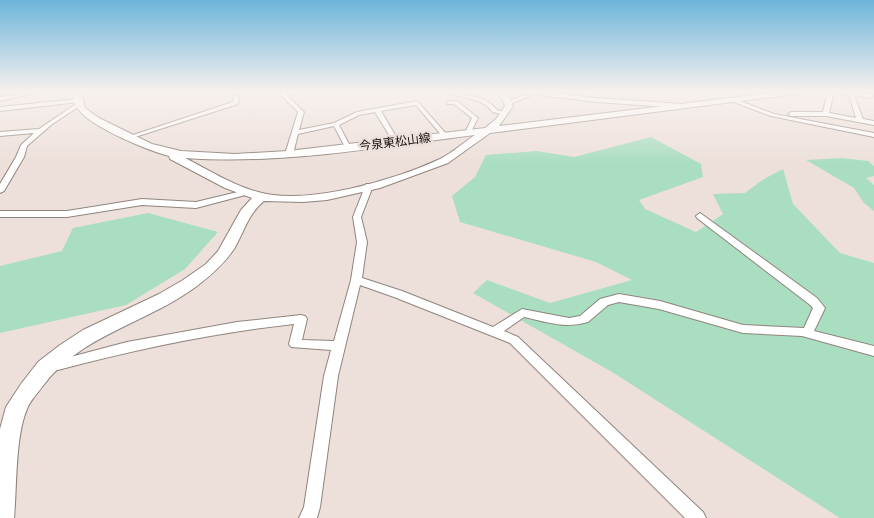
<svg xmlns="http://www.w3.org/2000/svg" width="874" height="518" font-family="'Asap Condensed','Noto Sans JP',sans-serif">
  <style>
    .green { fill: #a9dec0 }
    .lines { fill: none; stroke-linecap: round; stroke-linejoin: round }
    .street-casing { stroke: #8f847e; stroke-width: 2 }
    .secondary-casing { stroke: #8f847e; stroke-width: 2 }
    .street { fill: #fff; fill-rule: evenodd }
    .secondary { fill: #fff; fill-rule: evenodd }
    .labels { text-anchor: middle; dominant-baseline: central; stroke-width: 5; stroke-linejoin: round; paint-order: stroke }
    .far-street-label { font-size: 12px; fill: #161210; stroke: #ede0da }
  </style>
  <rect width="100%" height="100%" fill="#ede0da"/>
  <g class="green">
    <polygon points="651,137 701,164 703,177 639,200 645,209 696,232 723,214 713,194 745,193 764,179 783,169 793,204 840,253 874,263 874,518 840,518 612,372 473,293 487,280 550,303 632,280 596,262 460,222 452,196 475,177 486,155 537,151 574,157"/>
    <polygon points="842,158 868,161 874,166 874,176 866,178 874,185 874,211 864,203 854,188 806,160"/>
    <polygon points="148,213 218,232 185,269 126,305 0,333 0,266 62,251 73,228"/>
  </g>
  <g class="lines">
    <g class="street-casing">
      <g id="street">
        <polygon points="30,92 40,92 0,101 0,97"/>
        <polygon points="278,92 284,92 304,112 299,130 334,123 357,112 417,101 448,136 443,137 416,105 381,111 399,142 398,143 394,143 375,112 359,115 339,125 351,148 350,149 346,149 334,126 298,134 293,154 287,155 285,154 298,112"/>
        <polygon points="456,92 480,98 490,103 497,110 508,113 505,115 493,112 486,105 476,100 454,95 453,94"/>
        <polygon points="542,92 596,98 683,104 686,106 683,108 596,102 540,95 532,95 508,105 505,103 529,93"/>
        <polygon points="828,92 834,92 829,113 856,118 849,95 839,92 873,95 874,96 871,98 854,95 863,119 874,121 874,125 826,116 791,116 788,114 791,112 823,112"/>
        <polygon points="234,95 239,96 238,104 132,138 127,137 233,102"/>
        <polygon points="77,99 80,101 79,102 0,111 0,107"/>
        <polygon points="731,99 735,99 774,114 874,133 874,137 771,116 731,101"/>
        <polygon points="449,101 457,101 478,118 470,134 465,133 472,118 454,104 447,104 447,102"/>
        <polygon points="76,104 81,105 51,125 27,146 24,157 4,191 0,193 0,184 16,157 21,145 34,133 0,136 0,132 39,129"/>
        <path d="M366,184h3l4,2 -12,31 6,25 -5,36 40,13 91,36 29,-18 47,9 11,-2 20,-17 19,-5 41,7 83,24 61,3 9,-20 -4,-4 -112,-86 -1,-2 4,-3 117,85 8,10 -11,23 60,15v10l-72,-20 -59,-3 -84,-24 -40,-7 -11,3 -20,17c-23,7 -41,0 -64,-5l-20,14 14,6 185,175 3,6h-21l-175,-175 -116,-46 -34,-12 -22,91 -18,131 -3,11h-18l5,-11 20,-131 7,-26 -40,-3 -2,-3 5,-20c-81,9 -157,25 -236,46l-10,-5 -1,-3 1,-3 5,-2 6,3 68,-18 110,-20 64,-7 4,1 2,3 -5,21 32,1 17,-61 6,-38 -4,-25z"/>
        <polygon points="246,190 250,192 249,194 196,208 142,205 67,217 0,217 0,211 67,211 142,199 196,202"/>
      </g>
    </g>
    <g class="secondary-casing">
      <path id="secondary" d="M73,92h8l4,16 14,10 53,26 29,7 54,3 53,-3 197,-23 11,-9 9,-13 -6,-14h8l6,14 -14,20 280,-34h21l-4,2 -306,39 -42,30 -68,25 -53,12 -24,2 -39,-1c-16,13 -20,31 -30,48 -10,15 -23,26 -37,37 -51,38 -116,48 -155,101 -5,7 -12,14 -15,22 -12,28 -10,78 -13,109h-14v-89l6,-22 15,-23 17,-22 22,-17 23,-15 76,-36 24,-14 23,-16 12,-13 23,-41 11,-12 -27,-10 -55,-29 -1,-3c-20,-5 -78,-29 -90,-46 -5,-5 -6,-11 -6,-18zM475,135c-12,8 -23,18 -35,24 -45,21 -134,47 -182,33 -26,-7 -49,-22 -73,-34 97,7 194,-11 290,-23z"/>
    </g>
    <use href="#street" class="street"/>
    <use href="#secondary" class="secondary"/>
  </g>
  <linearGradient id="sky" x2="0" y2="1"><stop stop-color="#6cb5da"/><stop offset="0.56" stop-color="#f7f1ee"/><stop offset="1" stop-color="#f7f1ee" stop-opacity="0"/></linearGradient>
  <rect width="874" height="164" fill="url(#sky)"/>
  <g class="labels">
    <g class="far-street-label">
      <text transform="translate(395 142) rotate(-7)">今泉東松山線</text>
    </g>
  </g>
</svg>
